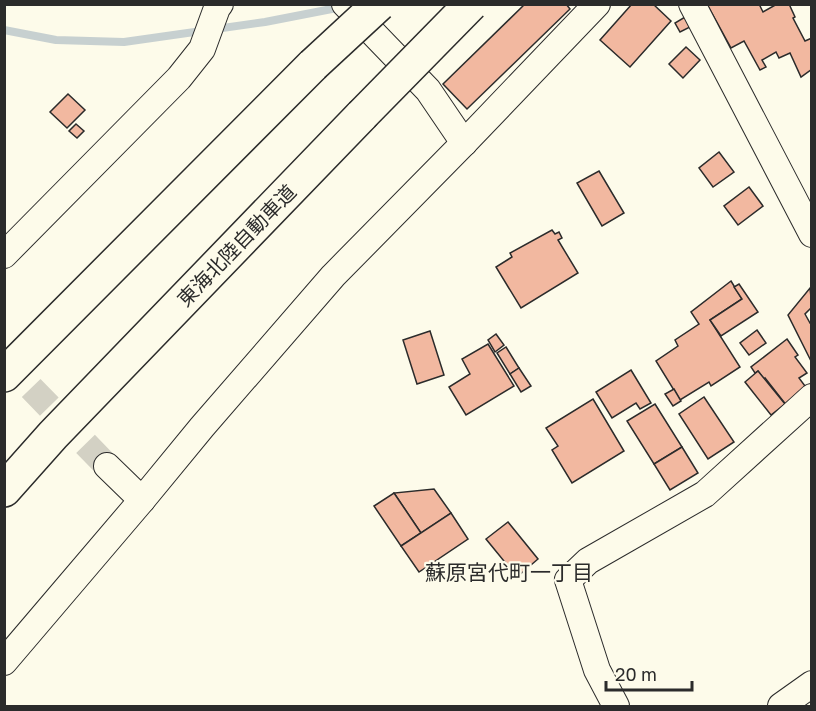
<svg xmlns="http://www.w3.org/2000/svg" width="816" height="711" font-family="'Golos Text','Noto Sans JP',sans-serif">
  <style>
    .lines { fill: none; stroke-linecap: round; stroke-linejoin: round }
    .stream { stroke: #c7d0d0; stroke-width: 8 }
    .building { fill: #f2b8a0; stroke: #2b2b2b; stroke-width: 1.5 }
    .street-tunnel { stroke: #d3d1c4; stroke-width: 26; stroke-dasharray: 26 13; stroke-linecap: butt }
    .street-casing { stroke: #2b2b2b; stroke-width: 28 }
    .highway-casing { stroke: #2b2b2b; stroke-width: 36 }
    .street { stroke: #fdfbea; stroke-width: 26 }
    .highway { stroke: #fdfbea; stroke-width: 33 }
    .highway-bridge-casing { stroke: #2b2b2b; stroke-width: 36; stroke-linecap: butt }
    .highway-bridge { stroke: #fdfbea; stroke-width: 33 }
    .labels { text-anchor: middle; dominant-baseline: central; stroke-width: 4.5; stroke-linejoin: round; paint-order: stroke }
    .street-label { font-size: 20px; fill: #2b2b2b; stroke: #fdfbea }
    .neighbourhood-label { font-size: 21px; fill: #2b2b2b; stroke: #fdfbea }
  </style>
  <rect width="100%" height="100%" fill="#fdfbea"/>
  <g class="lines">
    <polyline class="stream" points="4,30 56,40 124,42 265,22 342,7"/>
  </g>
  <g class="building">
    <polygon points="525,4 566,4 570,9 467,109 443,84"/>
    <polygon points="632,4 653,4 671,21 630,67 600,40"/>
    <polygon points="707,4 759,4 763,12 777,4 789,4 795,17 793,18 805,41 812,38 812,69 801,77 790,53 779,58 776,52 762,60 766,67 760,70 744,41 731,48"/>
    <polygon points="685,17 690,27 680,32 675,23"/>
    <polygon points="686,47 700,60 683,78 669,64"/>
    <polygon points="68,94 85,110 67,128 50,112"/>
    <polygon points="76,124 84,131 77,138 69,131"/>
    <polygon points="719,152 734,172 713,187 699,168"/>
    <polygon points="599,171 624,213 602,226 577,183"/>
    <polygon points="749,187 763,206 738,225 724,206"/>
    <polygon points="552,230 555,234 559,232 562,238 558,240 578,273 521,308 496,267 512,257 510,253"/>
    <polygon points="731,281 742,299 710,320 740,367 711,386 709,382 680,400 656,361 678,346 675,340 699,324 691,312"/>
    <polygon points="739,284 758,312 721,336 710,320 742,299 734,287"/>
    <polygon points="810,288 812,307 805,314 810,323 812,322 812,363 788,315"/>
    <polygon points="757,330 766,343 749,355 740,343"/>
    <polygon points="430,331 444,375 417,384 403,340"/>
    <polygon points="496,334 504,345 495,352 488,340"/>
    <polygon points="787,339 798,355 795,357 807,373 799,378 808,390 787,406 765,378 764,379 758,371 755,373 751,367"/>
    <polygon points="488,344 514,386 466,415 449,387 470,374 462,359"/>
    <polygon points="506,347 519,368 510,374 497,353"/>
    <polygon points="519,368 531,386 521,392 510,374"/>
    <polygon points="631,370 651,403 640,409 636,403 612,418 596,392"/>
    <polygon points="758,371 785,404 771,415 745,382"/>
    <polygon points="674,389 681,401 673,406 665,394"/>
    <polygon points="704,397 734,442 708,459 679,414"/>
    <polygon points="593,399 624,451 572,483 552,450 558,446 546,428"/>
    <polygon points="655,404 682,447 654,464 627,421"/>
    <polygon points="682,447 698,473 670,490 654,464"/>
    <polygon points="434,489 451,513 421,533 394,493"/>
    <polygon points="394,493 421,533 401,546 374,506"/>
    <polygon points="451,513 468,539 419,572 401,546"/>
    <polygon points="508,522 538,559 517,577 486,539"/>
  </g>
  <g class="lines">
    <polyline class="street-tunnel" points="4,360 107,466"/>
    <g class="street-casing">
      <g id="street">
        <polyline points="345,4 428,90 464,143"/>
        <polyline points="692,4 812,234"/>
        <polyline points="4,255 179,78 202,49 217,8 220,4"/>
        <polyline points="107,466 142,500"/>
        <polyline points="4,662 142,500 202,427 333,276 464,143 597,4"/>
        <polyline points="616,706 597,670 568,580 588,561 705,494 812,397"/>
        <polyline points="781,706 812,684"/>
      </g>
    </g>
    <g class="highway-casing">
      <g id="highway">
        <polyline points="4,375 313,65"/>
        <polyline points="4,490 53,435 362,115"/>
      </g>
    </g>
    <use href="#street" class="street"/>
    <use href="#highway" class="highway"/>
    <g class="highway-bridge-casing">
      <g id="highway-bridge">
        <polyline points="313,65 379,4"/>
        <polyline points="362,115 471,4"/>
      </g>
    </g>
    <use href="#highway-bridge" class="highway-bridge"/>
  </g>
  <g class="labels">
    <g class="street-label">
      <text transform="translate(236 245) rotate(-46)">東海北陸自動車道</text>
    </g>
    <g class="neighbourhood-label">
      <text x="509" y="572">蘇原宮代町一丁目</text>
    </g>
  </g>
  <rect width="816" height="711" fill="none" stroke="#2b2b2b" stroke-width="12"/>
  <path d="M606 681v9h86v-9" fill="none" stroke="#2b2b2b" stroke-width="3"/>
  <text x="615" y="681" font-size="18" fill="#2b2b2b" stroke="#fdfbea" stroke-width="4.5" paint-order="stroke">20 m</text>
</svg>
